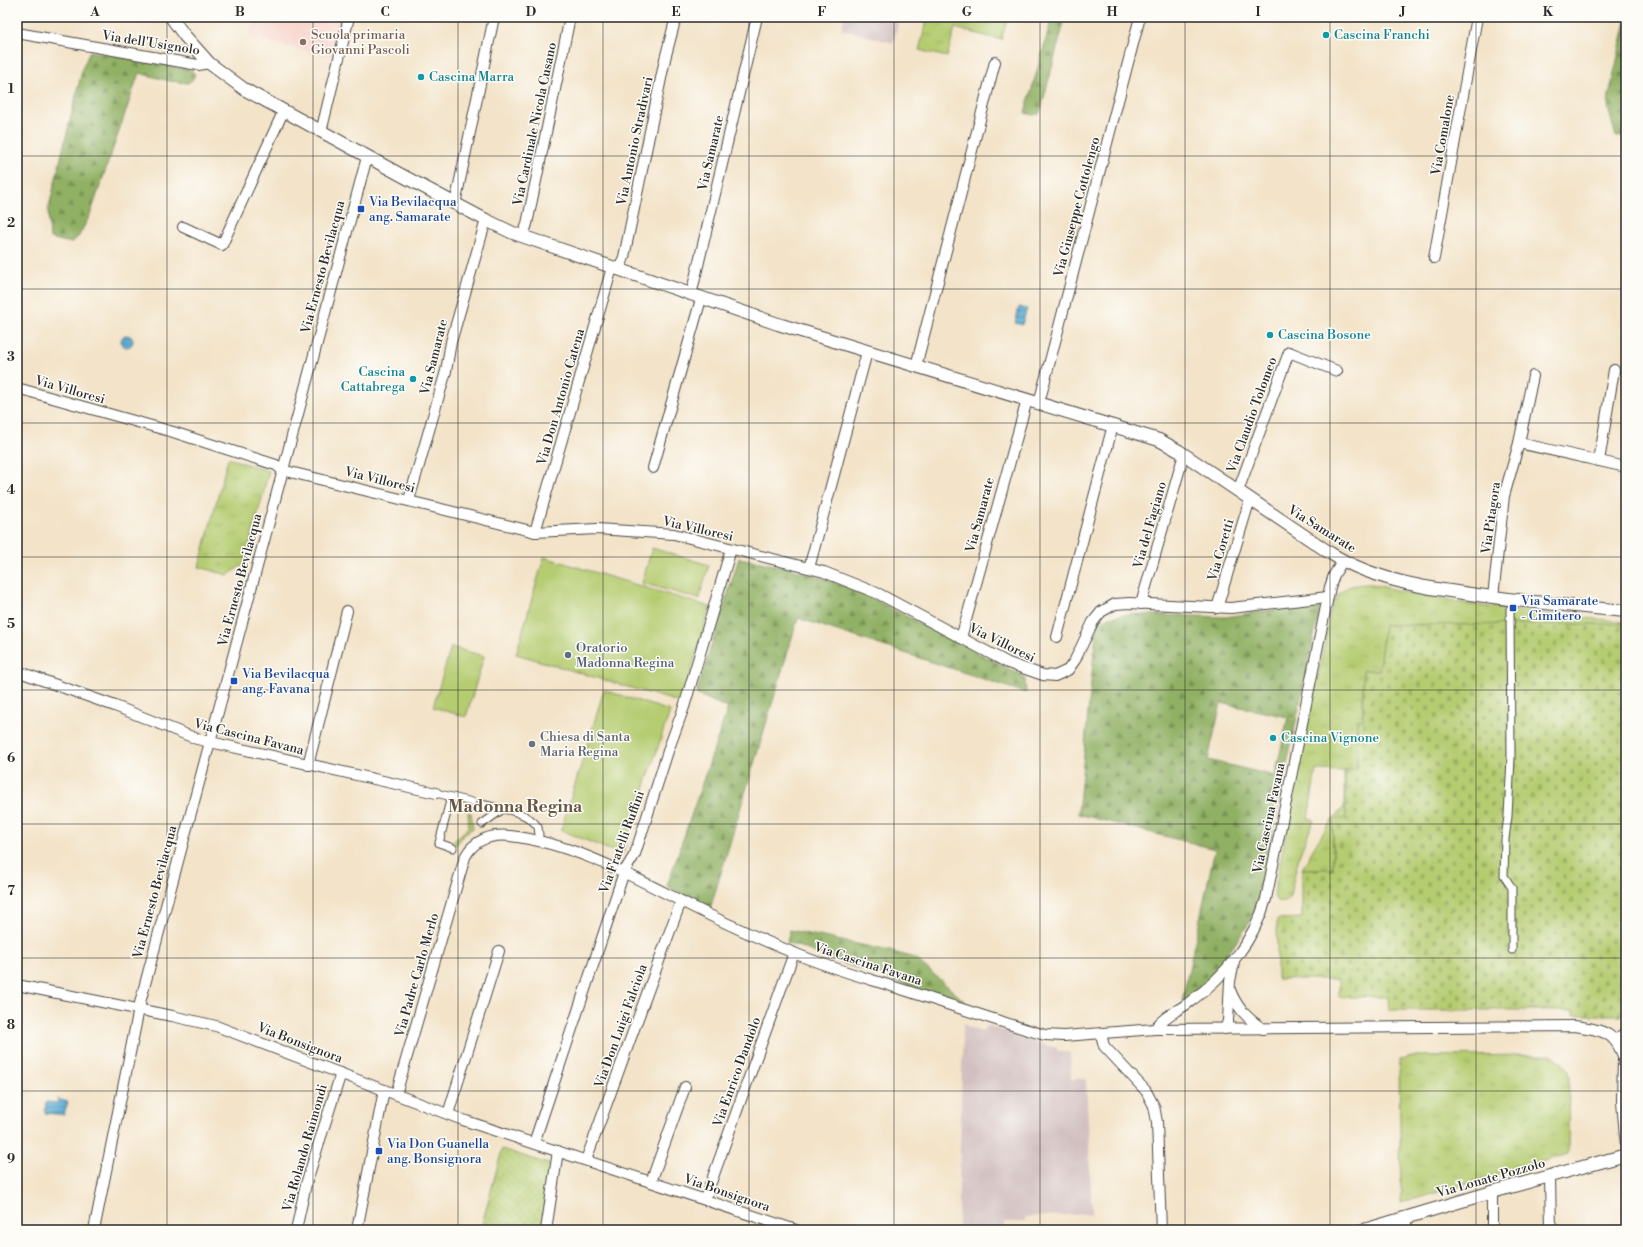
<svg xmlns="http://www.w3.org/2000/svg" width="1643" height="1247" font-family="'Libre Bodoni',serif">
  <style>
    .built { fill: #f7d1c8 }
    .industrial { fill: #d2bfc0 }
    .grass { fill: url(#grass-tufts); stroke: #707c4e }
    .forest { fill: url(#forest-firs); stroke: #5e6e47; fill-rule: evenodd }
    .cemetery { fill: url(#cemetery-stones); stroke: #707c4e }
    .park { fill: url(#park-dots); stroke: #707c4e }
    .pitch { fill: #b5cc71; stroke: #707c4e }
    .water { fill: url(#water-rules); stroke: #406b7e }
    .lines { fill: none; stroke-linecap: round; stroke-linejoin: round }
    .pedestrian-casing { stroke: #494743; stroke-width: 9 }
    .minor-casing { stroke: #494743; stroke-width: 12 }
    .tertiary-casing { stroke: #494743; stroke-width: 14 }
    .pedestrian { stroke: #fff; stroke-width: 7 }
    .minor { stroke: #fff; stroke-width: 10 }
    .tertiary { stroke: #fff; stroke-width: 12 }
    .grid { fill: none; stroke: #2b2b2b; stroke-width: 1; stroke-opacity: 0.55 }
    .culture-dot { fill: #0f9aa8; stroke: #fdfcf7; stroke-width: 1.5 }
    .education-dot { fill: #8d6e63; stroke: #fdfcf7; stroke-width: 1.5 }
    .transit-dot { fill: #1a4fb4; stroke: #fdfcf7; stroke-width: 1.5 }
    .service-dot { fill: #5c6f8a; stroke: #fdfcf7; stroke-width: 1.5 }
    .worship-dot { fill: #6b7280; stroke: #fdfcf7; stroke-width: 1.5 }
    .labels { text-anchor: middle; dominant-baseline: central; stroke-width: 3; stroke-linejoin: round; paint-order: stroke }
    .education-label { font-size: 13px; fill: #785e54; stroke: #fdfcf7; text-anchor: start }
    .culture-label { font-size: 13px; fill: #0d838f; stroke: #fdfcf7; text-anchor: start }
    .street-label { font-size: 13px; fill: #2b2b2b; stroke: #fdfcf7 }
    .transit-label { font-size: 13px; fill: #164399; stroke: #fdfcf7; text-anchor: start }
    .service-label { font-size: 13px; fill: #4e5e75; stroke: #fdfcf7; text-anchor: start }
    .worship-label { font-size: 13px; fill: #5b616d; stroke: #fdfcf7; text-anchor: start }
    .district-label { font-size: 17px; font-weight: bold; fill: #675644; stroke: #fdfcf7 }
    .neatline { fill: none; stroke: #2b2b2b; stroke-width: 1.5 }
    .grid-label { font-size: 13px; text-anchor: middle; font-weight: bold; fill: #2b2b2b }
  </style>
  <defs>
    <pattern id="grass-tufts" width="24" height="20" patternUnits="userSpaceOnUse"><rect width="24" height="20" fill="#b5cc71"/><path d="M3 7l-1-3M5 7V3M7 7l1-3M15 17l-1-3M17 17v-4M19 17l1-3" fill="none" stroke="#9caf62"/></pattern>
    <pattern id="forest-firs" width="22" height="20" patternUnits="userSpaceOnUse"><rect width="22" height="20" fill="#90b063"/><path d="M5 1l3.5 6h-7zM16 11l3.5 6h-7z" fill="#768f52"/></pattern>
    <pattern id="cemetery-stones" width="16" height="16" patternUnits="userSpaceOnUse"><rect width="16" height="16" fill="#b5cc71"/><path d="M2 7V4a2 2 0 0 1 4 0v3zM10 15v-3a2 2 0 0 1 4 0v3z" fill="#9caf62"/></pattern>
    <pattern id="park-dots" width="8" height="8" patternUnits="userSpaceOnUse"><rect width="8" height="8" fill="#b5cc71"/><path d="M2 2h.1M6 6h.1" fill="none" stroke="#9caf62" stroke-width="1.8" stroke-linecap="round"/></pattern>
    <pattern id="water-rules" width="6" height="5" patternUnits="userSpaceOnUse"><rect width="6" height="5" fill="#56abd2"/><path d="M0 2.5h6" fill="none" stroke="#478bab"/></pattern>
  </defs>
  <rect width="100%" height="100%" fill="#fdfcf7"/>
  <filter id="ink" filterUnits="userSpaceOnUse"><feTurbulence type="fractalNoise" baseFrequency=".025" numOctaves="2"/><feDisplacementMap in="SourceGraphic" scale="8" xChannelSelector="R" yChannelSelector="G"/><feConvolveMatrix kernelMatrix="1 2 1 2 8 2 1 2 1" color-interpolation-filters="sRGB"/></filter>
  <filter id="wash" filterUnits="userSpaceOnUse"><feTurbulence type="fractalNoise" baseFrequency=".012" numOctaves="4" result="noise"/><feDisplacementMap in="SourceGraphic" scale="16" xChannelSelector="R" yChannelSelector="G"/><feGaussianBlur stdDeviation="0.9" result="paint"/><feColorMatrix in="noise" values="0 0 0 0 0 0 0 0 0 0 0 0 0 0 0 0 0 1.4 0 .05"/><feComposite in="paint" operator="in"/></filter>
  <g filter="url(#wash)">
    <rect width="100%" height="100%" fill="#f3e3c8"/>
    <polygon class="built" points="254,17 344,17 334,58 250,37"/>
    <g class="industrial">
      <polygon points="844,17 900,17 893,43 842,29"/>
      <polygon points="963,1024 979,1031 983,1031 987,1025 1048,1046 1055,1046 1059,1052 1070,1052 1071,1079 1086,1079 1092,1214 1025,1217 1025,1222 1005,1222 1005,1230 958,1230"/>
    </g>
    <g class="grass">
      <polygon points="928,17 1008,17 1001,40 955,28 947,57 919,50"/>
      <polygon points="228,458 269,471 245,563 228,575 199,567"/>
      <path d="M1372,584c83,23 169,29 254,38v2l-242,1 -5,46h-16v49h-6v50h-12l1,49 -13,1v49h-31c12,-22 23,-42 40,-60h2v-38l-28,-1 -8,49 6,1 -15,36 -10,43 -4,3 -7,-1 -4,-4 1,-9 58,-288 3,1c4,-16 22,-17 36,-17z"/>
      <polygon points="468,812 471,813 473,828 464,834 456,845 453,843 454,841 469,827"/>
      <polygon points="1552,1055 1569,1069 1568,1154 1401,1203 1399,1062 1400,1060 1411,1056"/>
    </g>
    <g class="forest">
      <polygon points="1055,17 1060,18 1063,22 1063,26 1041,109 1039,114 1033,115 1025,113 1052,18"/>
      <polygon points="1626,21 1626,136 1616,137 1608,108 1609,95"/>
      <polygon points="90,51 191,70 195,74 193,79 188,83 170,81 139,73 90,215 79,236 71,243 50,238 48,211 83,67"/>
      <path d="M739,558c43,7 83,18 122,35l164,84 1,16 -228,-75 -88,291 -43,-23 61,-178 -32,-14z"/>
      <path d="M1321,603l-66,312 -44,63 -29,23 33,-152 -137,-35 19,-191 13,-6 20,-3 95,3zM1221,703l67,14 -13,59 -67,-16z"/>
      <polygon points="790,930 890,951 915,958 969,1005 858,969 787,942"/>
    </g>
    <polygon class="cemetery" points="1626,624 1626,1008 1623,1008 1623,1015 1574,1015 1573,1010 1389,1010 1388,997 1339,997 1339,979 1277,979 1277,919 1302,918 1302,869 1333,869 1333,819 1346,819 1345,770 1357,769 1357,720 1363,720 1363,670 1379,670 1384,625"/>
    <polygon class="park" points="502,1149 551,1165 543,1222 536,1227 501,1222 499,1230 481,1228"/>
    <g class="pitch">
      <polygon points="652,548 709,565 699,599 642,583"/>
      <polygon points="544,557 710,607 682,703 516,654"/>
      <polygon points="451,647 484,656 466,717 433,707"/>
      <polygon points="604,690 670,711 622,855 561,830"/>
    </g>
    <g class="water">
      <polygon points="1019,307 1027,309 1022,325 1015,323"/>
      <circle cx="127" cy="341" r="6"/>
      <polygon points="58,1099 68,1102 64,1115 45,1113 46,1102 57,1103"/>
    </g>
  </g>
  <g filter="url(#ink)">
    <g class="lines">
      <g class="pedestrian-casing">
        <g id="pedestrian">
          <polyline points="1510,609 1511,758 1508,816 1505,839 1504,876 1512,888 1512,950"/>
          <polyline points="436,793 472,802"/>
          <polyline points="451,797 439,843 453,848"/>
          <path d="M482,804c18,5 44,6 56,23l1,8"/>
          <polyline points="482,824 503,809"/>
        </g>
      </g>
      <g class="minor-casing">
        <g id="minor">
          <polyline points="17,33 198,65 209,63"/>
          <polyline points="321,132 349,17"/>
          <polyline points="455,204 494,17"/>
          <polyline points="183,227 222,245 283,112"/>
          <polyline points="523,236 527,224 570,17"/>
          <polyline points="1434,258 1477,17"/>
          <polyline points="619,270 624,257 665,59 676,17"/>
          <polyline points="691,295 757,17"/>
          <polyline points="916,366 995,62"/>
          <polyline points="17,388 173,432 276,465 282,470 535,532 597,529 674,534 824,572 879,594 1008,663 1043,675 1055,676 1068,670 1075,660 1093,622 1101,612 1115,604 1129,603 1231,608 1328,597"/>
          <polyline points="1039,403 1140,17"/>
          <polyline points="1519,443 1533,376"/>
          <polyline points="1599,461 1614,370"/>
          <polyline points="653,468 701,299"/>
          <polyline points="1238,491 1289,352 1337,371"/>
          <polyline points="409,500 446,371 451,342 486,220"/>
          <polyline points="535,532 612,268"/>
          <polyline points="809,568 867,352"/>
          <polyline points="1493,597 1504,496 1519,443 1626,467"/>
          <polyline points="1141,604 1184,454"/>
          <polyline points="1217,608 1250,499"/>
          <polyline points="1057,637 1113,425"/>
          <polyline points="961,638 1027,400"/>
          <polyline points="17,671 115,706 197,739 436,793"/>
          <polyline points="308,765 347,611"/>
          <polyline points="17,985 172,1016 216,1026 463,1120 796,1230"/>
          <path d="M1230,990c7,18 17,28 33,39"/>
          <path d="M1155,1029c8,-13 25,-19 36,-28 34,-25 63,-60 75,-102l64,-312 4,-12 9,-15"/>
          <polyline points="1225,1029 1228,1021 1230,981 1234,963"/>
          <polyline points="1101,1034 1104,1046 1146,1091 1154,1106 1157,1122 1161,1230"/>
          <polyline points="1615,1040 1626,1032"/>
          <polyline points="1623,1058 1622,1101 1626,1147"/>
          <path d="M396,1094l69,-237c9,-17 26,-23 45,-21 61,7 116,37 169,64 37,19 76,37 115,53 35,15 73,25 110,37 47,15 93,31 141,45l19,1 91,-7 419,-3c32,4 43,7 52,39"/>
          <polyline points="448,1114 499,951"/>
          <polyline points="534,1143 624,872 635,854 669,748 684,707 731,549"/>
          <polyline points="586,1160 681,901"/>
          <polyline points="1550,1176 1551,1230"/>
          <polyline points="651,1182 685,1087"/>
          <polyline points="1492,1192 1492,1230"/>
          <polyline points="705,1199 794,953"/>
          <polyline points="1405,1217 1407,1230"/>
          <polyline points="94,1230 141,999 367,157"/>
          <polyline points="296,1230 306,1184 341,1073"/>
          <polyline points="357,1230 384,1090"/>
          <polyline points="546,1230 558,1151"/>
        </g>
      </g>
      <g class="tertiary-casing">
        <g id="tertiary">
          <path d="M171,17l13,18 25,28 35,26 159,87 83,44 27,13 265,91 381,116 20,11 151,102c48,30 108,37 163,44 44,6 89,10 133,14"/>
          <polyline points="1364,1230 1492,1192 1626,1155"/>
        </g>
      </g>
      <use href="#pedestrian" class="pedestrian"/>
      <use href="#minor" class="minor"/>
      <use href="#tertiary" class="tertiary"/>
    </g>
  </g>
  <path class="grid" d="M167,17v1213M313,17v1213M458,17v1213M603,17v1213M749,17v1213M894,17v1213M1040,17v1213M1185,17v1213M1330,17v1213M1476,17v1213M17,156h1609M17,289h1609M17,423h1609M17,557h1609M17,690h1609M17,824h1609M17,958h1609M17,1091h1609"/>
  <g class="culture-dot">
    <circle cx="1326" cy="35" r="4"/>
    <circle cx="421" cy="77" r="4"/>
    <circle cx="1270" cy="335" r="4"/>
    <circle cx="413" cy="379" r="4"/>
    <circle cx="1273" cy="738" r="4"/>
  </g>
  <circle class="education-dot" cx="303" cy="42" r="4"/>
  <g class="transit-dot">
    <rect x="357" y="205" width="8" height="8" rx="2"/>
    <rect x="1509" y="604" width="8" height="8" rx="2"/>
    <rect x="230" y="677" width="8" height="8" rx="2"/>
    <rect x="375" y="1147" width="8" height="8" rx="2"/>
  </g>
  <circle class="service-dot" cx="568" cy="655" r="4"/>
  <circle class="worship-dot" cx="532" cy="744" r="4"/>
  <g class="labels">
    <g class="education-label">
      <text x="311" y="35">Scuola primaria<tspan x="311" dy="15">Giovanni Pascoli</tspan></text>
    </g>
    <g class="culture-label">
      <text x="1334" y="35">Cascina Franchi</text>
      <text x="429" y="77">Cascina Marra</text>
      <text x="1278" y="335">Cascina Bosone</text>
      <text x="405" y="372" text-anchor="end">Cascina<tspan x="405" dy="15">Cattabrega</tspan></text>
      <text x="1281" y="738">Cascina Vignone</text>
    </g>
    <g class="street-label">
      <text transform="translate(151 43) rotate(9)">Via dell'Usignolo</text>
      <text transform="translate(535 124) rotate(-78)">Via Cardinale Nicola Cusano</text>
      <text transform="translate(1443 135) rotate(-80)">Via Comalone</text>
      <text transform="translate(635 141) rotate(-78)">Via Antonio Stradivari</text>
      <text transform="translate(711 153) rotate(-77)">Via Samarate</text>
      <text transform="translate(1077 207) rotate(-75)">Via Giuseppe Cottolengo</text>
      <text transform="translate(323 267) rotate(-75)">Via Ernesto Bevilacqua</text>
      <text transform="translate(434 357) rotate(-76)">Via Samarate</text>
      <text transform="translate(70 390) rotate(16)">Via Villoresi</text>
      <text transform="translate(561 397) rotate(-74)">Via Don Antonio Catena</text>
      <text transform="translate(1252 415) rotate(-70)">Via Claudio Tolomeo</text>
      <text transform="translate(380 480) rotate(14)">Via Villoresi</text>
      <text transform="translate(980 515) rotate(-75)">Via Samarate</text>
      <text transform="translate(1491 518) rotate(-82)">Via Pitagora</text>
      <text transform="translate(1150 525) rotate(-74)">Via del Fagiano</text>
      <text transform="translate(698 529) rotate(13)">Via Villoresi</text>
      <text transform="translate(1322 529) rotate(32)">Via Samarate</text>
      <text transform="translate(1221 550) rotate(-74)">Via Coretti</text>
      <text transform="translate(240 580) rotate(-75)">Via Ernesto Bevilacqua</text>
      <text transform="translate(1002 643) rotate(26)">Via Villoresi</text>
      <text transform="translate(249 737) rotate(14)">Via Cascina Favana</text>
      <text transform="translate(1269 818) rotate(-78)">Via Cascina Favana</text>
      <text transform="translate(622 842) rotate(-70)">Via Fratelli Ruffini</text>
      <text transform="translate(155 892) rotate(-75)">Via Ernesto Bevilacqua</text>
      <text transform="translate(868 964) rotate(18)">Via Cascina Favana</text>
      <text transform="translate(417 975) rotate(-74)">Via Padre Carlo Merlo</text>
      <text transform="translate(621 1026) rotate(-70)">Via Don Luigi Falciola</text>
      <text transform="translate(300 1043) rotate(21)">Via Bonsignora</text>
      <text transform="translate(737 1072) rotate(-70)">Via Enrico Dandolo</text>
      <text transform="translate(305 1148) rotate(-74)">Via Rolando Raimondi</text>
      <text transform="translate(1491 1178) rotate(-16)">Via Lonate Pozzolo</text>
      <text transform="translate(727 1193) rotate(19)">Via Bonsignora</text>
    </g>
    <g class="transit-label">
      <text x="369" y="202">Via Bevilacqua<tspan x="369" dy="15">ang. Samarate</tspan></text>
      <text x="1521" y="601">Via Samarate<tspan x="1521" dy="15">- Cimitero</tspan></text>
      <text x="242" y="674">Via Bevilacqua<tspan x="242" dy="15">ang. Favana</tspan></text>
      <text x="387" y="1144">Via Don Guanella<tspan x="387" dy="15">ang. Bonsignora</tspan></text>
    </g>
    <g class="service-label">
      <text x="576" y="648">Oratorio<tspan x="576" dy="15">Madonna Regina</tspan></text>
    </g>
    <g class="worship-label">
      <text x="540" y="737">Chiesa di Santa<tspan x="540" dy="15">Maria Regina</tspan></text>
    </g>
    <g class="district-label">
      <text x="515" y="807">Madonna Regina</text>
    </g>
  </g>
  <rect width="1643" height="1247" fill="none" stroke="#fdfcf7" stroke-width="44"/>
  <rect x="22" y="22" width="1599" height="1203" class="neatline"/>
  <g class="grid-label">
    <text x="95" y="16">A</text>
    <text x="240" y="16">B</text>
    <text x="385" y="16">C</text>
    <text x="531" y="16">D</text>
    <text x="676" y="16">E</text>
    <text x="822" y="16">F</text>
    <text x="967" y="16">G</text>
    <text x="1112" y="16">H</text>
    <text x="1258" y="16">I</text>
    <text x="1403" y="16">J</text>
    <text x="1548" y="16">K</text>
    <text x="11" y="93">1</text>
    <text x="11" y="227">2</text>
    <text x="11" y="361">3</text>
    <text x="11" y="494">4</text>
    <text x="11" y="628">5</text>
    <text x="11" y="762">6</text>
    <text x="11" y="895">7</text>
    <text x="11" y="1029">8</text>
    <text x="11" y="1163">9</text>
  </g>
</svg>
